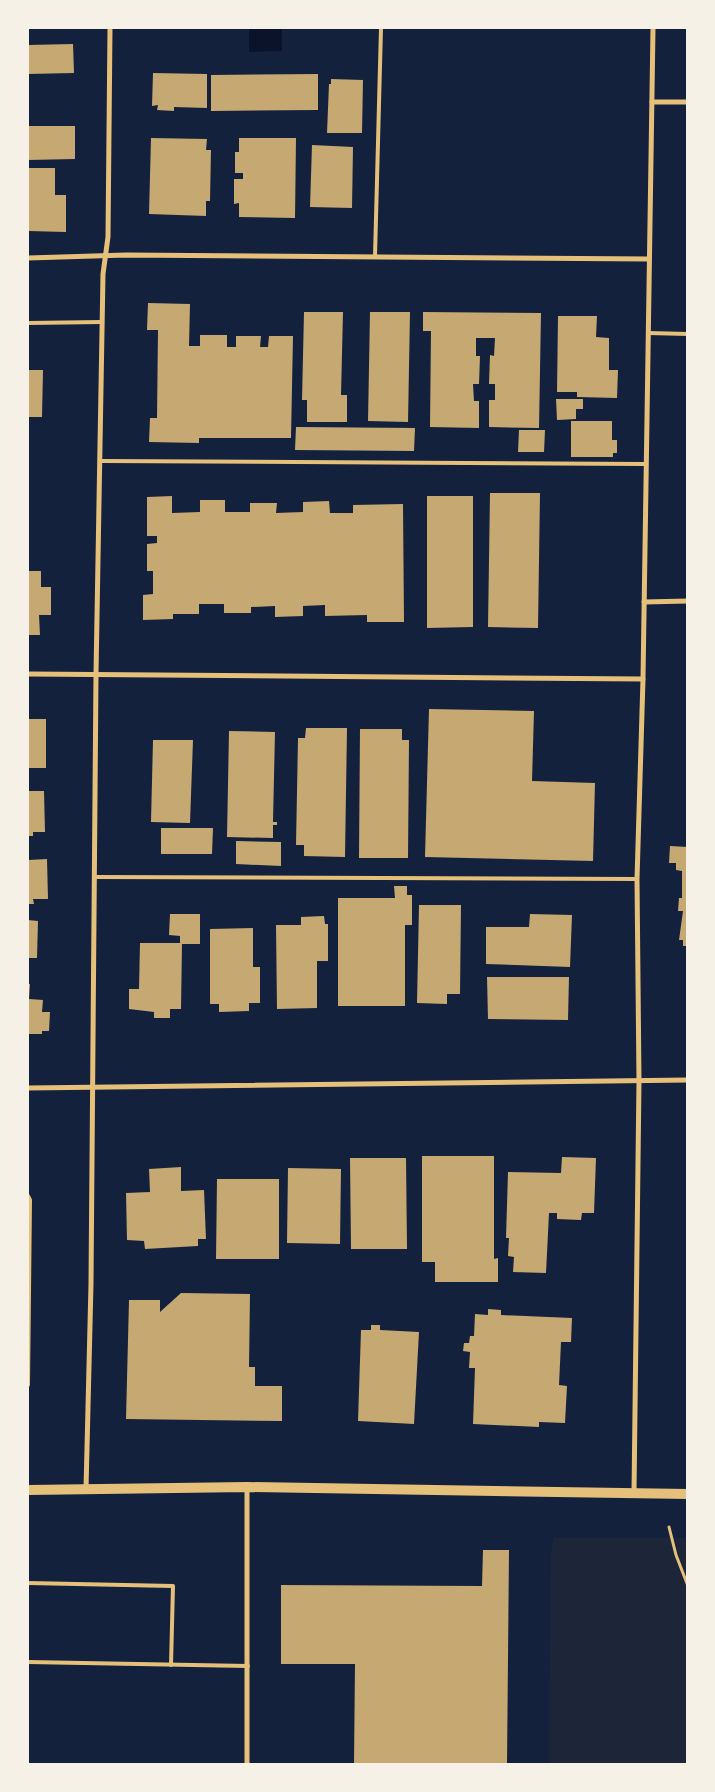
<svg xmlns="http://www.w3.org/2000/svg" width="715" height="1792" font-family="Cabin,sans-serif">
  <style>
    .green { fill: #1d2539 }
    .water { fill: #0b132b }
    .building { fill: #c6a872 }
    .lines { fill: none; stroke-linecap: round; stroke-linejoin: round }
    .path { stroke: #e5c07b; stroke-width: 3 }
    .service { stroke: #e5c07b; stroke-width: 4 }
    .minor { stroke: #e5c07b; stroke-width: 5 }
    .secondary { stroke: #e5c07b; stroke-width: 10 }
  </style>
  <rect width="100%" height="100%" fill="#14213d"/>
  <polygon class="green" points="554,1538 687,1538 687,1764 549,1764 551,1553"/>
  <polygon class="water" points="282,28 282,51 249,52 249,29"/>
  <g class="building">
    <polygon points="73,44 74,73 28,74 28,45"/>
    <polygon points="153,73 207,74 207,108 174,107 174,111 157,110 158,105 152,106"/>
    <polygon points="318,74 318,110 211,111 211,75"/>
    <polygon points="331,79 363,80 362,133 327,133 329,84 331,84"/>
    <polygon points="28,126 75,126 75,159 28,160"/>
    <polygon points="151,138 207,139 206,150 211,150 210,201 206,201 206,216 149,214"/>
    <polygon points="239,138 296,138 295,218 239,217 239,203 234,204 234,179 243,179 243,173 235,173 235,152 239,152"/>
    <polygon points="312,145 353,147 352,208 310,207"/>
    <polygon points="28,168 55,168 55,195 66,195 66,232 28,231"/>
    <polygon points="148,303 190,304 189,346 200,346 200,335 227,335 227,347 236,347 236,336 261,336 260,347 268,347 269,336 293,336 291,438 199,438 199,443 149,442 150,418 157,418 158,330 147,330"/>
    <polygon points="304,312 343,312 341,395 347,395 347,422 307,422 307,400 302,400"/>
    <polygon points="370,312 410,312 408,422 368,421"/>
    <polygon points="423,312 541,313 539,428 489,427 489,400 495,400 495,384 489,384 490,355 494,356 495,338 476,338 476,356 480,356 479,384 473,384 474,401 479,401 479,428 430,427 431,331 423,331"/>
    <polygon points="558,316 597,316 596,337 609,338 609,370 618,370 617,398 577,397 577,392 557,392"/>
    <polygon points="28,370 43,370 42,417 28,417"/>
    <polygon points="556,399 583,399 583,409 576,409 576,419 557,420"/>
    <polygon points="571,421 612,421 612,440 617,440 617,453 613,453 613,457 571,457"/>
    <polygon points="296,427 415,428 414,451 295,450"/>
    <polygon points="519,430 545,430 544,452 518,452"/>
    <polygon points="490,493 540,493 538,628 488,627"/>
    <polygon points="172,496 172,513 200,512 200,500 225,500 225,512 250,512 250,503 277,503 276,513 303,512 303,502 329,501 330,513 353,513 353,505 403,504 404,622 367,622 367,615 325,616 325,605 303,606 303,616 275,617 275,606 251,607 251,613 224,613 224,604 199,604 199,614 173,614 173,619 143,620 143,595 153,594 153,571 147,571 147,544 157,543 157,536 147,536 147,497"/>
    <polygon points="427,496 473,496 473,627 427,628"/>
    <polygon points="28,571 41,571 41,587 51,587 51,615 39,615 40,635 28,635"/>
    <polygon points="429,709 534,711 532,781 595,783 593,861 425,857"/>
    <rect x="28" y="719" width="18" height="49"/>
    <polygon points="306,728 347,728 345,857 304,856 304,845 296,845 298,738 305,738"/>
    <polygon points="360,729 402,729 402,740 409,740 408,858 359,858"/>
    <polygon points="229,731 275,732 273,822 277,822 277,825 273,825 273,838 227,837"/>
    <polygon points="153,740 193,740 190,823 151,822"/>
    <polygon points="28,791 44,791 45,832 33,832 33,836 28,836"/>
    <polygon points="161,828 213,828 212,854 161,854"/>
    <polygon points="236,841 281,842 281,866 236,864"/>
    <polygon points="670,846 688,847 688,946 683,946 683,940 679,940 683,911 678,911 679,898 682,898 682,871 676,870 676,863 669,863"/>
    <polygon points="47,859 48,899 33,899 34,904 28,904 28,860"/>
    <polygon points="394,886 407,886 407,895 412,895 412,925 405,925 405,1006 338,1006 338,898 395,898"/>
    <polygon points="419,905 461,905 460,994 447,994 447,1004 417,1003"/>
    <polygon points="170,914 200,914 200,944 182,944 181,1009 170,1009 170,1018 154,1018 154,1012 129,1009 129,989 139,989 140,943 180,943 180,936 169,935"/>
    <polygon points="530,914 572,915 570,967 486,964 486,927 529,927"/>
    <polygon points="324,916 325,924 328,924 328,961 317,961 317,1008 277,1009 276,925 301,925 301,917"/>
    <polygon points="28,920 38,921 37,958 28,958"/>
    <polygon points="253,928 253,967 260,967 260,1003 249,1003 249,1011 219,1012 219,1004 210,1004 210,929"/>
    <polygon points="487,977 569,977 568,1020 488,1019"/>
    <polygon points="28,984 30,984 29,999 43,1000 42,1012 50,1012 49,1031 42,1031 42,1034 28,1034"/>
    <polygon points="422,1156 494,1156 494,1259 498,1258 498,1282 435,1282 435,1262 422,1262"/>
    <polygon points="562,1157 596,1158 594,1213 582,1213 581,1220 557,1219 557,1213 549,1213 546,1273 513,1272 514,1257 508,1256 509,1238 506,1238 508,1172 561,1173"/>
    <polygon points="350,1158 406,1158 407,1249 351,1249"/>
    <polygon points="181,1167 181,1191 204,1190 206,1239 198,1239 198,1246 145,1249 144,1241 127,1240 126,1193 150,1192 149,1169"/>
    <polygon points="288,1168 341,1169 340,1244 287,1243"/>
    <polygon points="217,1179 279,1179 279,1259 216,1259"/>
    <polygon points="181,1293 250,1294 249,1367 255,1367 255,1386 282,1386 282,1421 126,1419 129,1300 160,1300 160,1312"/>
    <polygon points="488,1309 501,1310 501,1315 572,1318 571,1342 561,1342 559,1385 567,1386 565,1423 539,1422 539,1427 473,1424 475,1368 469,1368 470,1352 463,1351 464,1343 469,1343 470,1336 474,1336 475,1314 488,1315"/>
    <polygon points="371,1325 380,1325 380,1330 419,1332 414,1424 358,1421 361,1330 371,1330"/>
    <polygon points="483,1550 509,1550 507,1764 354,1764 355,1664 281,1664 281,1585 482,1586"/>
  </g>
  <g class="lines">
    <polyline class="path" points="669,1527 676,1555 688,1586"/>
    <g class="service">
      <polyline points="375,256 381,28"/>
      <polyline points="28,323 102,322"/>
      <polyline points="648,333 688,334"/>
      <polyline points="100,461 645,464"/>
      <polyline points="94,877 637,879"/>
      <polyline points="28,1196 30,1200 28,1385"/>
      <polyline points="28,1583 173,1586 171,1665"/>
      <polyline points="28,1662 248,1666"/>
    </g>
    <g class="minor">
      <polyline points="652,102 688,102"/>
      <polyline points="28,258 126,255 649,259"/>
      <polyline points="644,602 688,601"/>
      <polyline points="28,674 643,679"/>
      <polyline points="28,1088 688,1080"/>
      <polyline points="86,1489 91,1284 96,674 103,274 108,237 110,28"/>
      <polyline points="634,1493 639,1081 637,879 643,679 653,28"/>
      <polyline points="247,1764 247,1487"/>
    </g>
    <polyline class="secondary" points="28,1490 247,1487 688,1494"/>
  </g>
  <rect width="715" height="1792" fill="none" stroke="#f6f1e7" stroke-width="58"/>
</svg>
